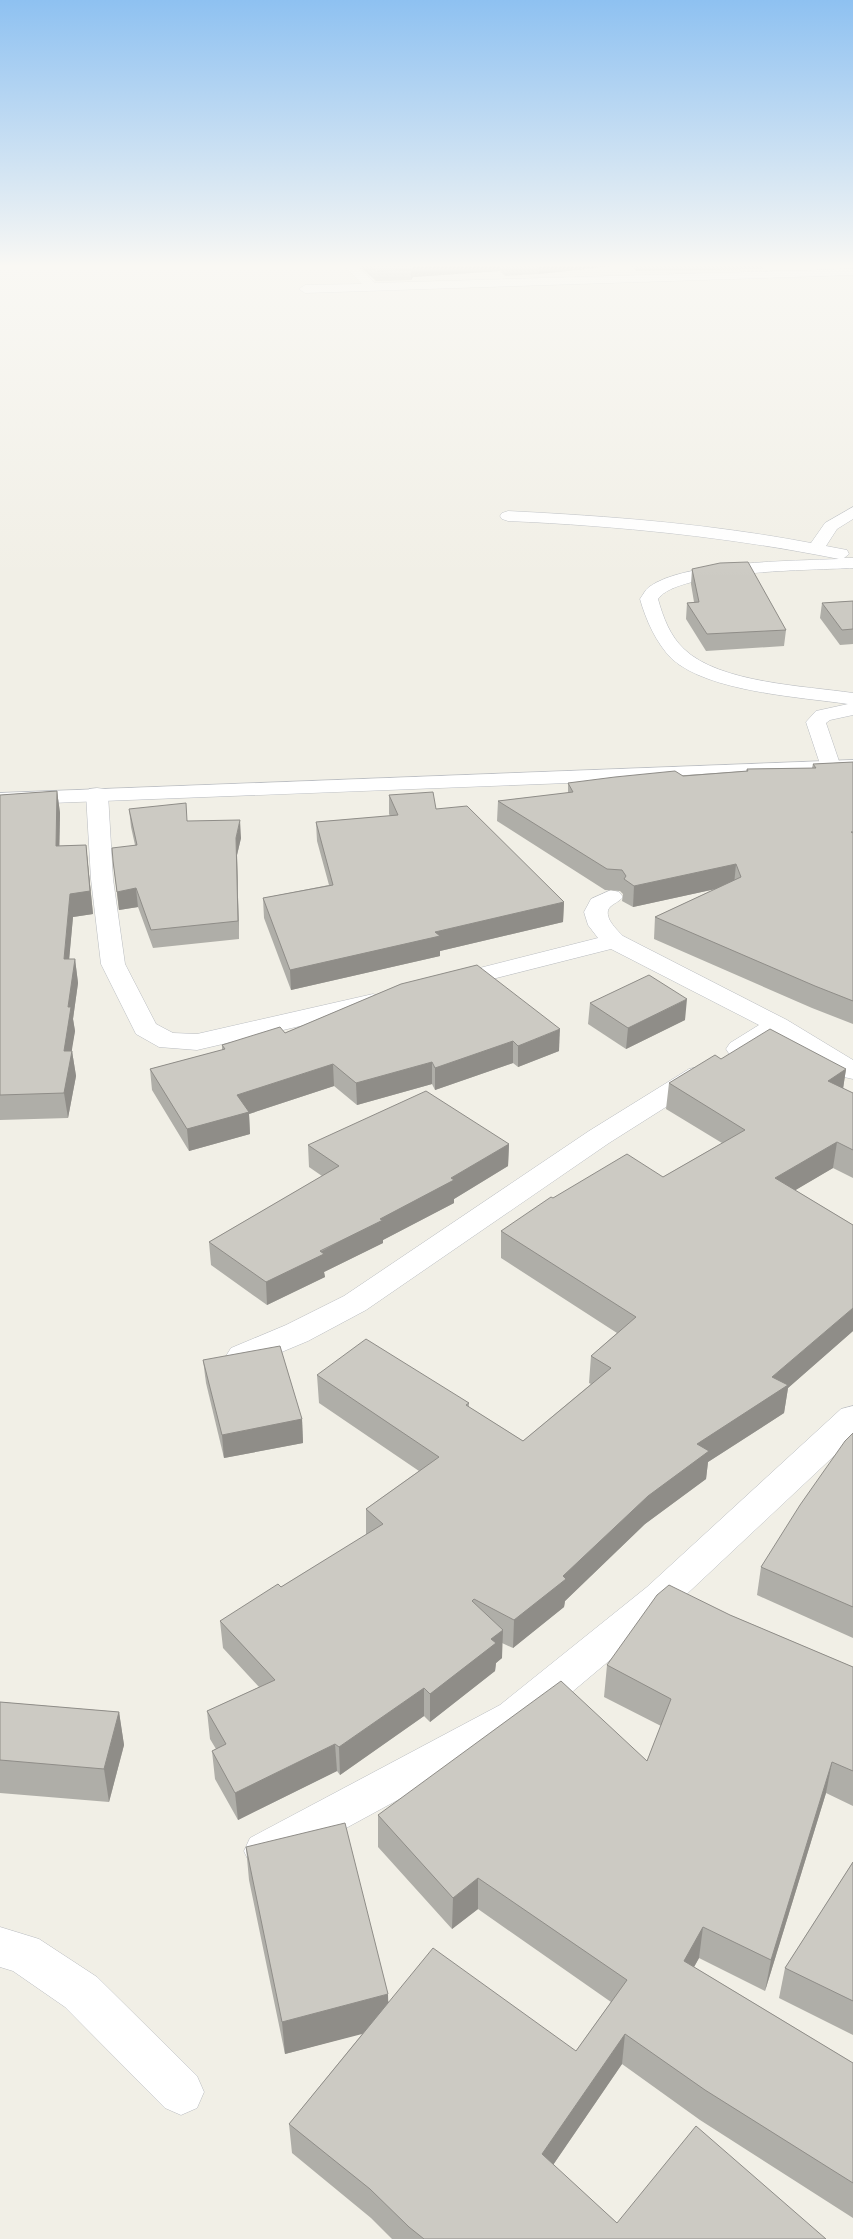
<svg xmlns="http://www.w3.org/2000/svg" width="853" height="2239" font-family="'Fira Sans',sans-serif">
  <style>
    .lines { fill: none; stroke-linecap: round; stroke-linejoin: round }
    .street-casing { stroke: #b9bcc0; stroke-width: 1 }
    .secondary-casing { stroke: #babdc2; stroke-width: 1 }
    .street { fill: #fff; fill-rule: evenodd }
    .secondary { fill: #fff; fill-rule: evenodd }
    .wall { fill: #afaea8 }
    .shaded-wall { fill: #8f8d88 }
    .building { fill: #cccac3; stroke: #8f8d88 }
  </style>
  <rect width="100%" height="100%" fill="#f1efe6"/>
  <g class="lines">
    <g class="street-casing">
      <g id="street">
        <polygon points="342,264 355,264 375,283 853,269 853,275 305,293 299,289 305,285 362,284"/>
        <path d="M853,507v12l-16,10 -11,17 21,4 2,4 -5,4h9v10c-36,2 -176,2 -195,31 5,18 12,37 26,50 35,34 122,37 169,44v22l-23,5 -4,3 15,44 -3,4 -7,2 -7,-2 -3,-4 -15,-45 10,-11 32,-7c-48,-7 -139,-12 -176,-45 -16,-16 -26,-39 -32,-60 3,-4 5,-9 9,-12 35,-26 145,-26 190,-28 -110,-22 -220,-33 -331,-38l-6,-2 -2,-3 2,-3 6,-2c102,5 203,13 303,32l14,-20z"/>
        <polygon points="97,788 105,789 108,794 113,879 125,964 156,1024 173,1033 197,1034 373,994 382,997 386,1002 382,1007 197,1050 159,1047 136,1034 101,964 91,879 86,794 89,789"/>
        <path d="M611,890l8,2 4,5c-4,5 -9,6 -13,10 -8,9 7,23 13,29l164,84 66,40v19l-9,-2 -66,-41c-15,10 -30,23 -48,19l-4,-6 4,-6 29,-18 -148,-76 -158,40 -9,-2 -3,-5 3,-5 154,-39 -10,-13 -4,-13 7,-13z"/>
        <polygon points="698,1067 707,1069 711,1075 707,1081 609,1143 366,1310 308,1341 253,1364 242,1367 231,1364 226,1356 231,1348 286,1325 344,1296 589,1131 689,1069"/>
        <polygon points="853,1406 853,1438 673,1607 528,1729 280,1864 265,1870 250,1864 244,1851 250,1838 500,1705 647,1587 841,1409"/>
        <polygon points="0,1927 39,1939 97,1977 197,2076 204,2092 197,2108 181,2115 165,2108 65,2007 13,1971 0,1967"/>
      </g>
    </g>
    <g class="secondary-casing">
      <polygon id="secondary" points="853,760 853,772 0,805 0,793"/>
    </g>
    <use href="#street" class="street"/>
    <use href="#secondary" class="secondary"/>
  </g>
  <g class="wall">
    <polygon points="357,264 853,264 763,266 762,269 636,271 631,264 539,274 505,276 500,271 413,277 411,280 376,281"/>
    <polygon points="692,569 786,630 784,646 706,651 686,619 687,603 694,602 691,584"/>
    <polygon points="853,601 853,644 840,645 820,618 822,603"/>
    <polygon points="853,762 853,1024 812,1008 654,939 655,917 715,889 633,907 622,901 623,894 620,891 605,890 497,821 498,801 568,793 568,783 746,771 747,769 812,768 813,764"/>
    <polygon points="57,791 60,813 59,846 86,845 93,914 73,917 69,959 75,959 78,983 73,1019 75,1031 71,1051 72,1051 76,1076 68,1118 0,1120 0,795"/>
    <polygon points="389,795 436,809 564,902 563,922 440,951 440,956 291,990 264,918 263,898 329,885 317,841 316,822 390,816 389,814"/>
    <polygon points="129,809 188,821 241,838 237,855 239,939 153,948 138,907 119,910 113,861 135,845 131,827"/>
    <polygon points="401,984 559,1051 518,1067 513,1063 435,1090 432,1084 357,1105 334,1086 249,1114 250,1134 189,1151 152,1090 150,1069 222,1050 222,1045 285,1033"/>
    <polygon points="590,1003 685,1020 626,1049 588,1024"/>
    <polygon points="721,1059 846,1069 843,1089 853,1093 853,1178 833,1168 795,1190 853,1225 853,1331 788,1388 784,1413 708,1462 706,1479 645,1524 565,1601 564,1607 513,1648 502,1643 502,1658 496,1663 495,1671 430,1722 424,1716 340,1775 337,1771 238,1820 215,1779 212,1751 216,1749 210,1739 207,1711 259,1687 223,1648 220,1621 281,1587 366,1535 366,1509 419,1471 319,1403 317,1375 469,1403 469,1407 523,1441 591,1384 589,1383 591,1356 617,1333 501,1258 501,1231 553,1198 663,1177 722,1143 666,1109 669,1083"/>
    <polygon points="509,1144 508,1166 454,1199 454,1203 383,1240 383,1243 324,1272 325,1277 267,1305 211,1265 209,1242 322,1176 309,1167 308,1145"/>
    <polygon points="203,1360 302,1419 303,1443 224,1458 206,1383"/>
    <polygon points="853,1433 853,1638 757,1595 761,1567"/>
    <polygon points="730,1615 853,1667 853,1806 826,1793 765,1991 699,1958 694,1967 853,2063 853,2218 700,2120 622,2064 553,2165 617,2223 826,2239 392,2239 371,2218 292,2153 289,2124 363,2033 285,2054 249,1880 246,1847 389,2002 576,2051 611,2002 478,1909 452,1929 378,1847 378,1815 647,1761 661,1726 604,1697 607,1665"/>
    <polygon points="0,1702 119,1712 124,1745 109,1802 0,1793"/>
    <polygon points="853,1862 853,2035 779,1998 785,1968"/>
  </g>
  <g class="shaded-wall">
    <polygon points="454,264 500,264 500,271 413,277 411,280 411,270 413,267"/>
    <polygon points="539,264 631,264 539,274"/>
    <polygon points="57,791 60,813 59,869 56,846"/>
    <polygon points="240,820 241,838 237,855 239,939 238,921 236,838"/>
    <polygon points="86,845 93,914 73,917 67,983 64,959 70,894"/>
    <polygon points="736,864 734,885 633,907 634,886"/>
    <polygon points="136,888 138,907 119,910 117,892"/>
    <polygon points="564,902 563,922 440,951 440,956 291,990 290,970 435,932"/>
    <polygon points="75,959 78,983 73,1019 75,1031 68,1074 72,1051 76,1076 68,1118 64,1093 64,1051 68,1007"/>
    <polygon points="687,999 685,1020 626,1049 628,1028"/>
    <polygon points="560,1029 559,1051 518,1067 518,1046"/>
    <polygon points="513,1041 513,1063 435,1090 435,1068"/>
    <polygon points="432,1062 432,1084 357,1105 356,1083"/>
    <polygon points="333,1064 334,1086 249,1114 250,1134 189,1151 187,1129 237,1095"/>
    <polygon points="846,1069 842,1095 828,1081"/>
    <polygon points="837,1142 833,1168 772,1204 775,1178"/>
    <polygon points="509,1144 508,1166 454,1199 454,1203 383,1240 383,1243 324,1272 325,1277 267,1305 266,1282 380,1219 451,1178"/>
    <polygon points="853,1308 853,1331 788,1388 784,1413 708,1462 706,1479 645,1524 565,1601 564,1607 513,1648 514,1620 563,1576 697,1444 772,1377"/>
    <polygon points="302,1419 303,1443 224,1458 222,1435"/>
    <polygon points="503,1630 502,1658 496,1663 495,1671 430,1722 430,1694 491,1639"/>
    <polygon points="424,1688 424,1716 340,1775 339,1747"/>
    <polygon points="119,1712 124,1745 109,1802 104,1769"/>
    <polygon points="335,1744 337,1771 238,1820 235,1793"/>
    <polygon points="832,1762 826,1793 765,1991 771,1960"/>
    <polygon points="478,1878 478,1909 452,1929 453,1898"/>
    <polygon points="703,1927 699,1958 680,1992 684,1961"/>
    <polygon points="388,1994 389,2027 285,2054 282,2022"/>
    <polygon points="625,2034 622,2064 540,2184 542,2154"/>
  </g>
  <g class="building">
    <polygon points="368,264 454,264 413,267 411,270 376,271"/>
    <polygon points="504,264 538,264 505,265"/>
    <polygon points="748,562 786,630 707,634 687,603 699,602 692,569 720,563"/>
    <polygon points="853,601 853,629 842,630 822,603"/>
    <polygon points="853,762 853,832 851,832 853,833 853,1001 815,986 655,917 741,877 736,864 634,886 624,879 626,876 622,870 607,869 498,801 573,792 568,783 615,777 675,771 683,776 748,771 747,769 816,768 813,764"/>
    <polygon points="57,791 56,846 86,845 90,891 70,894 64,959 75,959 68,1007 71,1007 64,1051 72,1051 64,1093 0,1095 0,795"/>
    <polygon points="433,792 436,809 467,806 564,902 435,932 440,936 290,970 263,898 333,885 316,822 398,815 389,795"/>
    <polygon points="186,803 187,821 240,820 236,838 238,921 151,930 136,888 117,892 113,861 112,848 137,845 129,809"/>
    <polygon points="477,965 560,1029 518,1046 513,1041 435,1068 432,1062 356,1083 333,1064 237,1095 249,1112 187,1129 150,1069 225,1049 222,1045 280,1027 285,1033 401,984"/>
    <polygon points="649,975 687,999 628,1028 590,1003"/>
    <polygon points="770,1029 846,1069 828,1081 853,1093 853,1150 837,1142 775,1178 853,1225 853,1308 772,1377 788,1385 697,1444 709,1451 648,1496 563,1576 566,1579 514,1620 474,1599 472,1601 503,1630 491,1639 496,1643 430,1694 424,1688 339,1747 335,1744 235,1793 212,1751 226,1744 207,1711 275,1680 220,1621 278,1584 281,1587 383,1524 366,1509 439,1457 317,1375 366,1339 469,1403 466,1405 523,1441 611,1368 591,1356 636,1317 501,1231 551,1197 553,1198 627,1154 663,1177 745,1130 669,1083 715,1055 721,1059"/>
    <polygon points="426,1091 509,1144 451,1178 454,1180 380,1219 383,1220 320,1251 324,1254 266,1282 209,1242 339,1166 308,1145"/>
    <polygon points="280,1346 302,1419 222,1435 203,1360"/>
    <polygon points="853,1433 853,1607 761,1567 800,1505 845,1441"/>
    <polygon points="669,1585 730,1615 853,1667 853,1771 832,1762 771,1960 703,1927 684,1961 853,2063 853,2183 705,2090 625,2034 542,2154 617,2223 696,2126 826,2239 424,2239 409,2227 370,2189 289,2124 433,1948 576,2051 627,1980 478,1878 453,1898 378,1815 561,1681 647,1761 671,1699 607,1665 657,1595"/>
    <polygon points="0,1702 119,1712 104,1769 0,1760"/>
    <polygon points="345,1823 388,1994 282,2022 246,1847"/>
    <polygon points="853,1862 853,2001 785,1968"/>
  </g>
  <linearGradient id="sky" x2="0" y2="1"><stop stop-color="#8ec1f1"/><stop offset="0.46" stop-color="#f9f8f4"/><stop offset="1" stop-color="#f9f8f4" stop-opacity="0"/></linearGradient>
  <rect width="853" height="578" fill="url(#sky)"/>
</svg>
